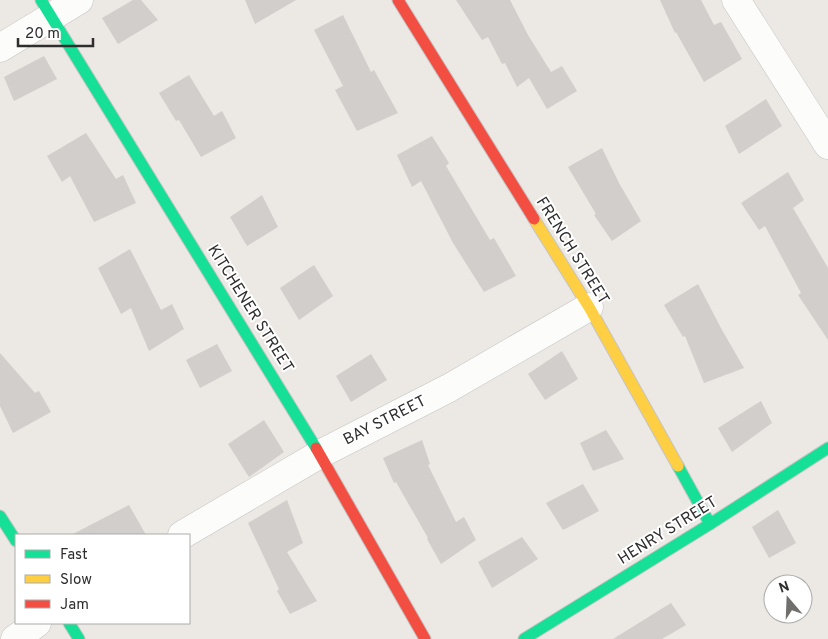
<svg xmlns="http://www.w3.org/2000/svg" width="828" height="639" font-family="Overpass,sans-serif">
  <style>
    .building { fill: #d1cecb }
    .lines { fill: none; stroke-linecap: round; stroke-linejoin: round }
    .street-casing { stroke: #c5c4c5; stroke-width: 29 }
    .fast-casing { stroke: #c5c4c5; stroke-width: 13 }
    .slow-casing { stroke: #c5c4c5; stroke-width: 13 }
    .jam-casing { stroke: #c5c4c5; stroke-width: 13 }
    .street { stroke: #fcfcfb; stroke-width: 28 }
    .fast { stroke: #16e098; stroke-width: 11 }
    .slow { stroke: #ffcf43; stroke-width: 11 }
    .jam { stroke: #f24e42; stroke-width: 11 }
    .labels { text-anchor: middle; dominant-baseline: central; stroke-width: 4; stroke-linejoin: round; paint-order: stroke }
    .street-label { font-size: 16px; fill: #2e2e2e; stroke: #fff }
  </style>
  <rect width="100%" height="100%" fill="#ece8e4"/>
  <g class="building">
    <polygon points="133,0 141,0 158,20 118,44 102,18"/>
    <polygon points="245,0 296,0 255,24"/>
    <polygon points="456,0 510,0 528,35 551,72 562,66 577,91 547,109 529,78 517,87 505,63 502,64 488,37 482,40"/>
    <polygon points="660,0 701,0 714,25 721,22 742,59 704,82 676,32 675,33"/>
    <polygon points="343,15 371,72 374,70 398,113 357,131 335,90 343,86 314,30"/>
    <polygon points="44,56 57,79 14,101 4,77"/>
    <polygon points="189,75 214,116 222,111 236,138 201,157 179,120 176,121 159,93"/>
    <polygon points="766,99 782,126 739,154 725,126"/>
    <polygon points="86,133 116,179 123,175 136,203 94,222 70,176 62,182 47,156"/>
    <polygon points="432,136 449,163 446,166 490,240 494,238 516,276 484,292 453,243 421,181 412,187 397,155"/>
    <polygon points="602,148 619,183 641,221 612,241 594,215 596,214 568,167"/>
    <polygon points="788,172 804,200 793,208 828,268 828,340 798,295 801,293 765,226 759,230 741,203"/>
    <polygon points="262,195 278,227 247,246 230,217"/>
    <polygon points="130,249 161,310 172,304 184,329 149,351 131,308 121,314 98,268"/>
    <polygon points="314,265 333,296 299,320 280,288"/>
    <polygon points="698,284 722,330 744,368 704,383 685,336 683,337 664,305"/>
    <polygon points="217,344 232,371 200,388 186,360"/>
    <polygon points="562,351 578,379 545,400 528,374"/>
    <polygon points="0,353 35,393 39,391 51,412 13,433 0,406"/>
    <polygon points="371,354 387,380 351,402 336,376"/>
    <polygon points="761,401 772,423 732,452 718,428"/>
    <polygon points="264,420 284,452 249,477 228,444"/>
    <polygon points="606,430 624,459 593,471 580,443"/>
    <polygon points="422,440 430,464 428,465 456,522 464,517 476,540 441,564 427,539 428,538 396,482 394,483 383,458"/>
    <polygon points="583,484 599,511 563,530 546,503"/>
    <polygon points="287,500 303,543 287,552 317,601 290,614 277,591 279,589 248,523"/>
    <polygon points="129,505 146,535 71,535"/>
    <polygon points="778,510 796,543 769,558 752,527"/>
    <polygon points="522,537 538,559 492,588 478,562"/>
    <polygon points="671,603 686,625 662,639 613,639"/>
  </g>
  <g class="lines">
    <g class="street-casing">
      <g id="street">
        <polyline points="736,0 828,145"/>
        <polyline points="0,48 79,0"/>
        <polyline points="182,535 320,454 449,388 589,307"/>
        <polyline points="15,639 37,623"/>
      </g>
    </g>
    <g class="fast-casing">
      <g id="fast">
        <polyline points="41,0 316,448"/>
        <polyline points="678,466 710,524"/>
        <polyline points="0,516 16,541"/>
        <polyline points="69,623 79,639"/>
        <polyline points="524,639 710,524 828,448"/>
      </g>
    </g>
    <g class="slow-casing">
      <polyline id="slow" points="534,219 589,307 678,466"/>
    </g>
    <g class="jam-casing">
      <g id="jam">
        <polyline points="398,0 534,219"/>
        <polyline points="316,448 425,639"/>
      </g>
    </g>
    <use href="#street" class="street"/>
    <use href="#fast" class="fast"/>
    <use href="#slow" class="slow"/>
    <use href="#jam" class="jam"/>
  </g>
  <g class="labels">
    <g class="street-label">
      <text transform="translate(572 251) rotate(58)">FRENCH STREET</text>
      <text transform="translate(250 309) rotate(58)">KITCHENER STREET</text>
      <text transform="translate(385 421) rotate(-27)">BAY STREET</text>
      <text transform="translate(668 531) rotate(-32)">HENRY STREET</text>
    </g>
  </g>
  <rect x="15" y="534" width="175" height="90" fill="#ffffff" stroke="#ababab"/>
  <rect x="25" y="550" width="25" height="8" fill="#16e098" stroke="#ababab"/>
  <text x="60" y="559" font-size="15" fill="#2e2e2e">Fast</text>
  <rect x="25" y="575" width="25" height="8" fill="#ffcf43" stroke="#ababab"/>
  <text x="60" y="584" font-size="15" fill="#2e2e2e">Slow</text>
  <rect x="25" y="600" width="25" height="8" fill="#f24e42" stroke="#ababab"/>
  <text x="60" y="609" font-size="15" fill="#2e2e2e">Jam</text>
  <g transform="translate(788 599) rotate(341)"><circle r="24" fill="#ffffff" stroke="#ababab"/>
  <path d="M0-4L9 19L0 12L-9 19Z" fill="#706f6e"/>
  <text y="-8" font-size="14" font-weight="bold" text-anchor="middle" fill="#2e2e2e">N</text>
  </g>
  <path d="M18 38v8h75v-8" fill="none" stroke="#2e2e2e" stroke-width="2.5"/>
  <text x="25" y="38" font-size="15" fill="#2e2e2e" stroke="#ffffff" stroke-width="4" paint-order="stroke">20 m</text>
</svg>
